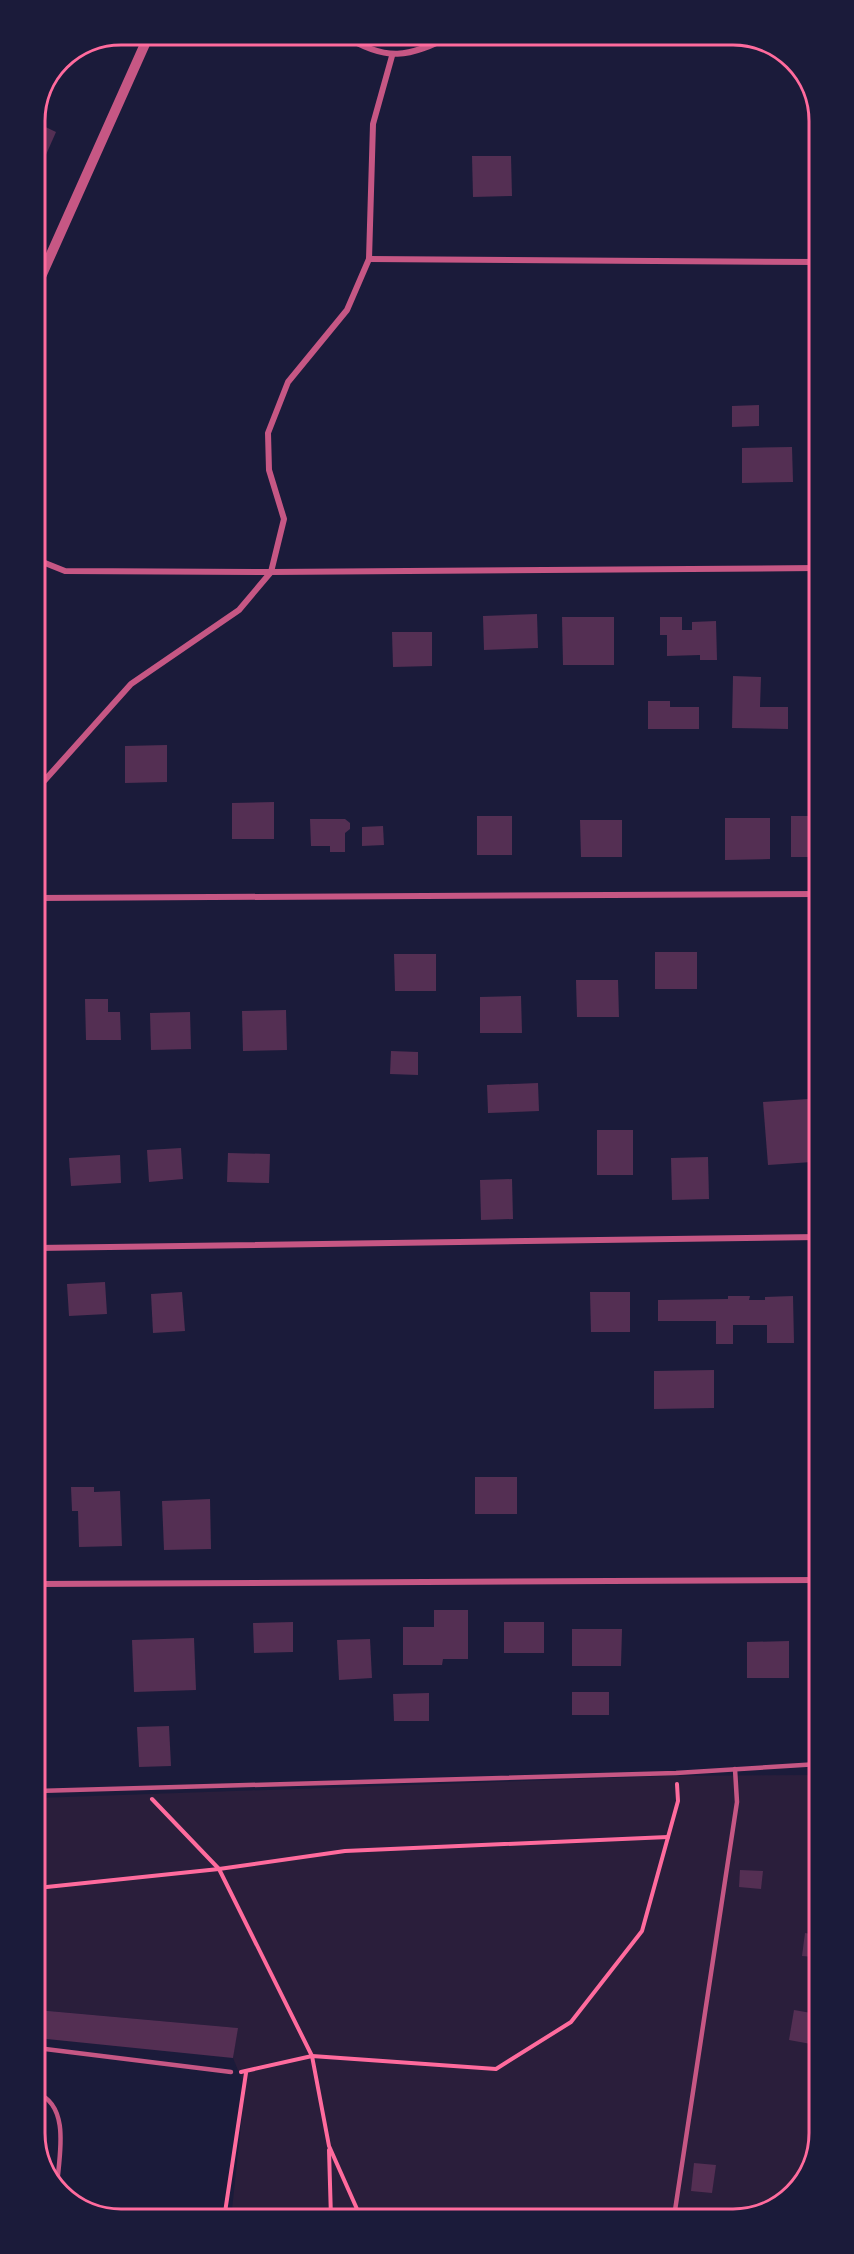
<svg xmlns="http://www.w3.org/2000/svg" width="854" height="2254" font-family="'Work Sans',sans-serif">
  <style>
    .green { fill: #2a1e3b }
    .building { fill: #542f53 }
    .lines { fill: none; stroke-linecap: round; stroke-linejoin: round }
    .path { stroke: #ff6b9d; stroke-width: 4 }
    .service { stroke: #c65784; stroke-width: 4.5 }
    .minor { stroke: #c65784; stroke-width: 6 }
    .tertiary { stroke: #c65784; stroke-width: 10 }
    .rim { fill: none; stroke: #ff6b9d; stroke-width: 3 }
  </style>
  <rect width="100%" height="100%" fill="#1b1b3a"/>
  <polygon class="green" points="819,1775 819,2133 801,2186 755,2216 231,2219 245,2087 233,2058 237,2028 37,2010 37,1798 665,1776"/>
  <g class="building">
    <polygon points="35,122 56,132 41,166 35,163"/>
    <polygon points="472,156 511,156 512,196 473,197"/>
    <polygon points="759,405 759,426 732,427 732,406"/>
    <polygon points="792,447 793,482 742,483 742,448"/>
    <polygon points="814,606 817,606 817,643 815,643"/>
    <polygon points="537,614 538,648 484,650 483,616"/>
    <polygon points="562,617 614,617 614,665 563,665"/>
    <polygon points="660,617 682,617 682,630 692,630 692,622 716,621 717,660 700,660 700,655 667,656 667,635 660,635"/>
    <polygon points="392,632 432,632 432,666 393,667"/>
    <polygon points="733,676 761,677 760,707 788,707 788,729 732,728"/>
    <polygon points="648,701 670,701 670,707 699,707 699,729 648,729"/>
    <polygon points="167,745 167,782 125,783 125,746"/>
    <polygon points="274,802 274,839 232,839 232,803"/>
    <rect x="477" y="816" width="35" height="39"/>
    <rect x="791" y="816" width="27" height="41"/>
    <polygon points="725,818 770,818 770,859 725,860"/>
    <polygon points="310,819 345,819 350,823 350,829 345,833 345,852 330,852 330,846 311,846"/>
    <polygon points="580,820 622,820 622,857 581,857"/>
    <polygon points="383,826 384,845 362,846 362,827"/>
    <rect x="655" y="952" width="42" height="37"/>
    <polygon points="394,954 436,954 436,991 395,991"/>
    <polygon points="576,980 618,980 619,1017 577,1017"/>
    <polygon points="521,996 522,1033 480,1033 480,997"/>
    <polygon points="85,999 108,999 108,1012 120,1012 121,1040 86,1040"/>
    <polygon points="286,1010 287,1050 243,1051 242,1011"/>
    <polygon points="190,1012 191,1049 151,1050 150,1013"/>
    <polygon points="391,1051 418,1052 418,1075 390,1074"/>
    <polygon points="538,1083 539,1111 488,1113 487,1085"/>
    <polygon points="808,1099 812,1162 768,1165 763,1102"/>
    <rect x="597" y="1130" width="36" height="45"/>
    <polygon points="181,1148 183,1179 149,1182 147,1150"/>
    <polygon points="228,1153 270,1154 269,1183 227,1182"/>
    <polygon points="120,1155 121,1183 71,1186 69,1158"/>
    <polygon points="708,1157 709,1199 672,1200 671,1158"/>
    <polygon points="512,1179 513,1219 481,1220 480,1180"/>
    <polygon points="105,1282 107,1314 69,1316 67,1284"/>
    <polygon points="182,1292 185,1331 153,1333 151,1294"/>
    <polygon points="590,1292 630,1292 630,1332 591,1332"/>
    <polygon points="728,1296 750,1296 749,1300 765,1300 765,1297 793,1296 794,1343 767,1343 767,1325 733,1325 733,1344 716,1344 716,1321 658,1321 658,1300 728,1299"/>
    <polygon points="714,1370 714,1408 654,1409 654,1371"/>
    <rect x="475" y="1477" width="42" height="37"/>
    <polygon points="71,1487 94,1487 94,1492 120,1491 122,1546 79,1547 78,1511 72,1511"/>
    <polygon points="210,1499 211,1549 164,1550 162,1501"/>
    <polygon points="434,1610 468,1610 468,1659 443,1659 442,1665 403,1665 403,1627 434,1627"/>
    <polygon points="293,1622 293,1652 254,1653 253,1623"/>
    <rect x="504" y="1622" width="40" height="31"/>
    <polygon points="572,1629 622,1629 621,1666 572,1666"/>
    <polygon points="194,1638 196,1690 134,1692 132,1640"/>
    <polygon points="370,1639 372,1678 339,1680 337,1640"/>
    <polygon points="789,1641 789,1678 747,1678 747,1642"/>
    <rect x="572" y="1692" width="37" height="23"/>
    <polygon points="429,1693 429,1721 394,1721 393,1694"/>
    <polygon points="169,1726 171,1766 139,1767 137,1727"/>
    <polygon points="740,1870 763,1871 761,1889 739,1887"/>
    <polygon points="805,1933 817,1935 814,1957 802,1956"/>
    <polygon points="37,2010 238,2028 233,2058 37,2038"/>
    <polygon points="794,2010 817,2014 811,2044 789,2040"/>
    <polygon points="694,2163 716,2165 712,2193 691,2191"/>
  </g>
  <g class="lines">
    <g class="path">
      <polyline points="152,1799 219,1869 312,2056 241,2072"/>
      <polyline points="37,1888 219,1869 345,1851 668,1837"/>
      <polyline points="329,2150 331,2218"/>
      <polyline points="361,2218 329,2146 312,2056 496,2069 571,2022 642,1931 678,1801 677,1784"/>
      <polyline points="224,2219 246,2073"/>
    </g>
    <g class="service">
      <polyline points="37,1791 676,1773 819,1764"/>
      <polyline points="37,2048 231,2072"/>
      <path d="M37,2093c34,13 22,64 20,92"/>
      <polyline points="674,2217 737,1802 735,1769"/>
    </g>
    <g class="minor">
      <path d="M343,35c43,27 66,23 109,0"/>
      <polyline points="369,259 817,262"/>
      <polyline points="35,559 65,571 271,572 817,568"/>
      <polyline points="36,790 131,684 239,610 271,572 284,519 269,470 268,433 288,382 347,310 369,259 373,124 392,56"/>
      <polyline points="36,898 818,894"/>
      <polyline points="36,1248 818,1237"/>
      <polyline points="37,1584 819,1580"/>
    </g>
    <polyline class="tertiary" points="35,290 149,35"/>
  </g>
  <path d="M0 0H854V2254H0ZM121 45H733A76 76 0 0 1 809 121V2133A76 76 0 0 1 733 2209H121A76 76 0 0 1 45 2133V121A76 76 0 0 1 121 45Z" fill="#1b1b3a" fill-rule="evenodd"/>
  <path class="rim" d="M121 45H733A76 76 0 0 1 809 121V2133A76 76 0 0 1 733 2209H121A76 76 0 0 1 45 2133V121A76 76 0 0 1 121 45Z"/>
</svg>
